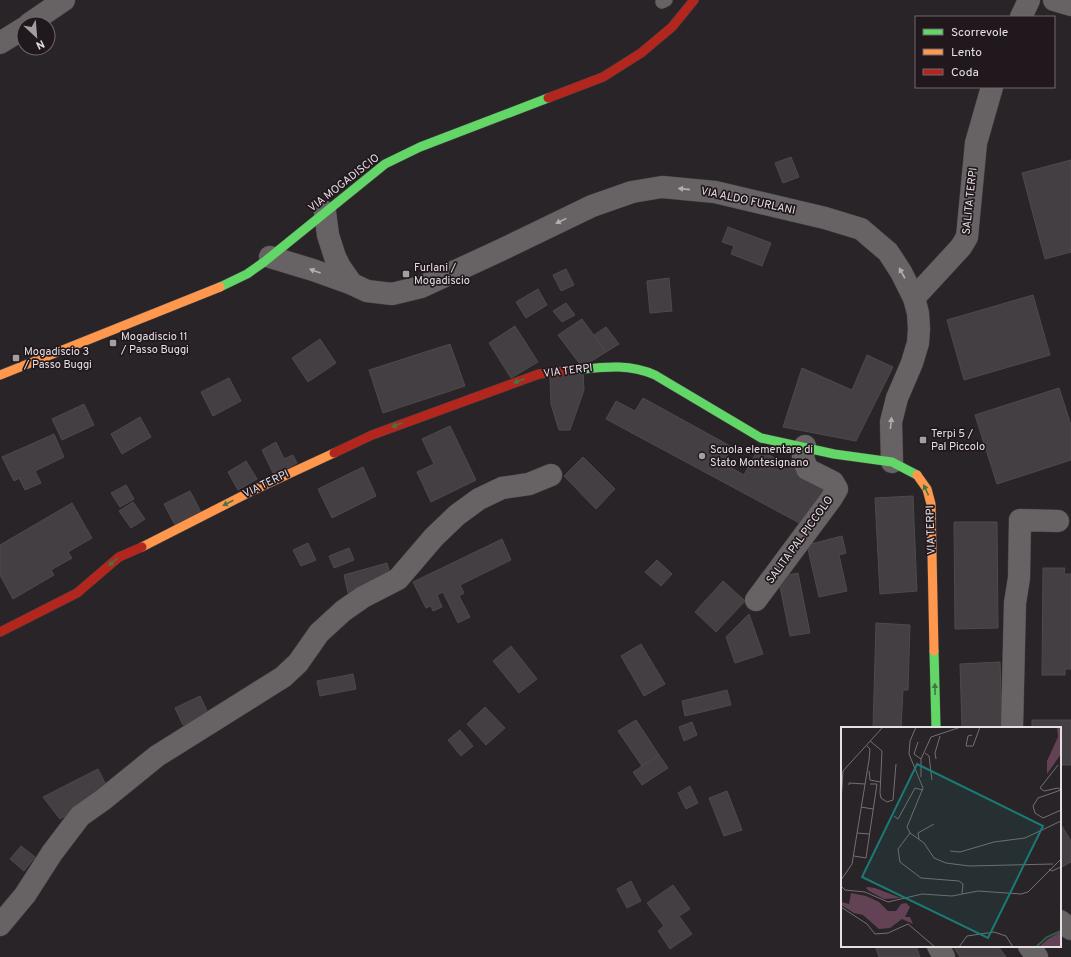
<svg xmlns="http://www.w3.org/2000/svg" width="1071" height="957" font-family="Overpass,sans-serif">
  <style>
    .building { fill: #443f42; stroke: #4e4a4c }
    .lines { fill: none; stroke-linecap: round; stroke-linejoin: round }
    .lane-casing { stroke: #444042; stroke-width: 14 }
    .street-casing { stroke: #444042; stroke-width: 23 }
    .fast-casing { stroke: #444042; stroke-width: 10 }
    .slow-casing { stroke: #444042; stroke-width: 10 }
    .jam-casing { stroke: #444042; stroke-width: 10 }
    .lane { stroke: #676365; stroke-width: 13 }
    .street { stroke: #676365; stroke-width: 22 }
    .fast { stroke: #63d668; stroke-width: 9 }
    .slow { stroke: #ff974d; stroke-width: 9 }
    .jam { stroke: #b3261e; stroke-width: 9 }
    .oneway { fill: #b3adb1 }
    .oneway2 { fill: #427742 }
    .poi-dot { fill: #a49ea1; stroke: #21181d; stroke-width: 1.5 }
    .labels { text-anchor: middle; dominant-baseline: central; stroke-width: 3.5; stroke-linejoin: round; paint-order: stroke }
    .street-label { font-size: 11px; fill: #e6dfe3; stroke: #21181d }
    .poi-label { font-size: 11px; fill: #e6dfe3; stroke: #21181d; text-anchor: start }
    .inset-river { fill: none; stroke: #315c4a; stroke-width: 2 }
    .inset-road { fill: none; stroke: #756f72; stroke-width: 1 }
    .view { fill: #1a7b74; fill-opacity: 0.15; stroke: #1a7b74; stroke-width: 2 }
    .inset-edge { fill: none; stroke: #e6dfe3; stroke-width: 2 }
  </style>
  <rect width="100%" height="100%" fill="#292427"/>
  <g class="building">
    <polygon points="791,157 799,177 783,183 775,163"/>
    <polygon points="1071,160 1071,252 1045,259 1022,173"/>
    <polygon points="728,227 771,243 762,266 731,254 734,246 722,242"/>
    <polygon points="566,269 574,285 561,291 553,275"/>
    <polygon points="669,278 672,311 650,313 647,281"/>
    <polygon points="538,289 547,305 526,318 516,302"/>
    <polygon points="1033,295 1050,355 964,380 947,320"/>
    <polygon points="566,303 575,315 562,322 553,311"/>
    <polygon points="582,319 606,352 582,367 558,335"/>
    <polygon points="515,326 538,362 511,378 489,343"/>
    <polygon points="606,327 619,344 606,352 594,335"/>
    <polygon points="320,339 336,363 308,382 292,358"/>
    <polygon points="450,344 465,386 383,413 369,370"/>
    <polygon points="867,355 893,367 856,441 783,427 802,368 852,390"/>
    <polygon points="583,372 584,390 570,430 559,430 551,404 550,378"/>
    <polygon points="229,378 241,401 213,416 201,392"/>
    <polygon points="1059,388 1071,425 1071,460 997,484 975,415"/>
    <polygon points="643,398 732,447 723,463 744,475 758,449 826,486 805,526 606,419 616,401 635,411"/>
    <polygon points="84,404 94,425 62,440 52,419"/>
    <polygon points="140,417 151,437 122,454 111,434"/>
    <polygon points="450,426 476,480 431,502 417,472 434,464 422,439"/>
    <polygon points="54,434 64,457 35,471 41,483 25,490 19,478 14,481 2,457"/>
    <polygon points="276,442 284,459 293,455 297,463 274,475 262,450"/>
    <polygon points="583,457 615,489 596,509 564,476"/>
    <polygon points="246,461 257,479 238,490 228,472"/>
    <polygon points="363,467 376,496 332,518 318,489"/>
    <polygon points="126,485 134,499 120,507 111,493"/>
    <polygon points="190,491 201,512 175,525 164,504"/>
    <polygon points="913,496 917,591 880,594 875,498"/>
    <polygon points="133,502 145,519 131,528 119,511"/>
    <polygon points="72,503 92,538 68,552 72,558 51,570 54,575 13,599 0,575 0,545"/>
    <polygon points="954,522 997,522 998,628 955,629"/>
    <polygon points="842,536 846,553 839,555 847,591 819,597 807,545"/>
    <polygon points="502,539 511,560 460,585 464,593 459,596 470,617 458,623 443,592 437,595 442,607 433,611 431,606 426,608 413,582"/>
    <polygon points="308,543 316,560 301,566 293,550"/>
    <polygon points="349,548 354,560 334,568 329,556"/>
    <polygon points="657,560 672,574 661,586 645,572"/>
    <polygon points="387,563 392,581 348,593 344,575"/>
    <polygon points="1043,568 1065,568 1064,574 1071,574 1071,669 1065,669 1065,675 1042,675"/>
    <polygon points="798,573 810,633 790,636 778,577"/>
    <polygon points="723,581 745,601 716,632 695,612"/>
    <polygon points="749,614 763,654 735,663 726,637"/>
    <polygon points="876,623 910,625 908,690 903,690 901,728 873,728"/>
    <polygon points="641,644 665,684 644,696 621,656"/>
    <polygon points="511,646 537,679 519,693 493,661"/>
    <polygon points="1000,662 1002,728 962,728 960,664"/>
    <polygon points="353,674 356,689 320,696 317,681"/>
    <polygon points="727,690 731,705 685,716 682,701"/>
    <polygon points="200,696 208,713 183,725 175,708"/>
    <polygon points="485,707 505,728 486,745 467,724"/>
    <polygon points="636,720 659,755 642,766 618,731"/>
    <polygon points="1032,720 1071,720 1071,765 1060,765 1060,728 1032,728"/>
    <polygon points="692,722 697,735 684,741 679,727"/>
    <polygon points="460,730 473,746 461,756 448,740"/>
    <polygon points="659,755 668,768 642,785 633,772"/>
    <polygon points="98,769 109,791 60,819 43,797"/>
    <polygon points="690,786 698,803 686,809 678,793"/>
    <polygon points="727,791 742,830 724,836 709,798"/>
    <polygon points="1060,823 1071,841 1071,862 1060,868"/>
    <polygon points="21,846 35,857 24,871 10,859"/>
    <polygon points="631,881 641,901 627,908 617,889"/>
    <polygon points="673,885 690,909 679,916 692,934 670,949 658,931 664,926 647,903"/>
    <polygon points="875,946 916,946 920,957 879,957"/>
    <polygon points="953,946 998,946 1006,957 960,957"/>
  </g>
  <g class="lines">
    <g class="lane-casing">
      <polyline id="lane" points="662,2 666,0"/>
    </g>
    <g class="street-casing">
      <g id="street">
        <polyline points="1054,0 1071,5"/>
        <polyline points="1021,17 1029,0"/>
        <polyline points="29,24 64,0"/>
        <polyline points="0,43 24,28"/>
        <polyline points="325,212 328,235 335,257 340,267 352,284 367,291 392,294 421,287 501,250 592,206 632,192 662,187 715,192 825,218 861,229 888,252 901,272 914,298 918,313 919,329 918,343 912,363 897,398 891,422 892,462"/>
        <polyline points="270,257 313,270 352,284"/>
        <polyline points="914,298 961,247 967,237 976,143 992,87"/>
        <polyline points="756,600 831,499 837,489 833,482 807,469 803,457 805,446"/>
        <polyline points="1012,728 1015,603 1019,578 1020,520 1058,521"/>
        <polyline points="1060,921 1071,929"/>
        <polyline points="0,925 25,895 52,853 80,816 104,799 157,756 283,677 298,663 319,633 343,611 363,597 398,579 434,537 457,515 479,499 502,488 529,484 551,475"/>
        <polyline points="938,946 944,957"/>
        <polyline points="1029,946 1037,957"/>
      </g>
    </g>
    <g class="fast-casing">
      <g id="fast">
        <polyline points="220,287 247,274 264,262 385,164 420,147 548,98"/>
        <path d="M575,370c28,-3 54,-7 80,5l106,63 73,16 58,8 25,13"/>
        <polyline points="934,651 936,728"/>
      </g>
    </g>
    <g class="slow-casing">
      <g id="slow">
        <polyline points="0,375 220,287"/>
        <polyline points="917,475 927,489 931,504 934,651"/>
        <polyline points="142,547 252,491 334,453"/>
      </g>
    </g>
    <g class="jam-casing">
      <g id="jam">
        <polyline points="548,98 603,77 641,53 672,27 694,0"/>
        <polyline points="334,453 372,435 539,374 575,370"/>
        <polyline points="0,632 77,593 119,557 142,547"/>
      </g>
    </g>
    <use href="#lane" class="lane"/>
    <use href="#street" class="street"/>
    <use href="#fast" class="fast"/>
    <use href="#slow" class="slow"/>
    <use href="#jam" class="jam"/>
  </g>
  <defs><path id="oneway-solid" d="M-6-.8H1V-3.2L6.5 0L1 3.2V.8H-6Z"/></defs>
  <g class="oneway">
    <use href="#oneway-solid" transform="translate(684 189) rotate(-174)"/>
    <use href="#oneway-solid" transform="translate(561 221) rotate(154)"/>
    <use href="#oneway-solid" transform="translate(315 271) rotate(-160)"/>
    <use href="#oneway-solid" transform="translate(902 273) rotate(-119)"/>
    <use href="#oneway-solid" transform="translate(891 423) rotate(-84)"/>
  </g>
  <g class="oneway2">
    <use href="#oneway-solid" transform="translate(519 381) rotate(160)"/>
    <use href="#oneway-solid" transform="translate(397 425) rotate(159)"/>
    <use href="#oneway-solid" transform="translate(926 490) rotate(-115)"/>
    <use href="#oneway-solid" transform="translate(228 503) rotate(153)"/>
    <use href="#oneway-solid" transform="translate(113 562) rotate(139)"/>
    <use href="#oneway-solid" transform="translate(935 689) rotate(-91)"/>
  </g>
  <g class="poi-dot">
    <rect x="402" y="270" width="8" height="8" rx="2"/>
    <rect x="109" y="339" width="8" height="8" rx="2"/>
    <rect x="12" y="354" width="8" height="8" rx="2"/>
    <rect x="919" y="436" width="8" height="8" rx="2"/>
    <circle cx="702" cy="456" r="4"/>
  </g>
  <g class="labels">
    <g class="street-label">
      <text transform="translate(344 183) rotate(-38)">VIA MOGADISCIO</text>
      <text transform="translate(748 201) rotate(12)">VIA ALDO FURLANI</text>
      <text transform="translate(970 201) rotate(-84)">SALITA TERPI</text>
      <text transform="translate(568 371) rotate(-7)">VIA TERPI</text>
      <text transform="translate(266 484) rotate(-26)">VIA TERPI</text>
      <text transform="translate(931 530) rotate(-92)">VIA TERPI</text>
      <text transform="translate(800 540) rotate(-54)">SALITA PAL PICCOLO</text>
    </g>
    <g class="poi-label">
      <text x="414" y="268">Furlani /<tspan x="414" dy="13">Mogadiscio</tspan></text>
      <text x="121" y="337">Mogadiscio 11<tspan x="121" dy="13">/ Passo Buggi</tspan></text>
      <text x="24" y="352">Mogadiscio 3<tspan x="24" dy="13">/ Passo Buggi</tspan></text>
      <text x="931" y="434">Terpi 5 /<tspan x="931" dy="13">Pal Piccolo</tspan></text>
      <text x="710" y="450">Scuola elementare di<tspan x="710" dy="13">Stato Montesignano</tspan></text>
    </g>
  </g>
  <g transform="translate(841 727)">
    <rect width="220" height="220" fill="#292427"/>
    <path d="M216,0h4v27l-14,20v-13l11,-24zM27,160l7,1 26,10 -17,1 -15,-8 -3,-3zM10,166l15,3 13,6 9,9h8l5,-7 5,-1 4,4 -5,10h5l3,7 -11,-5 -12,9 -11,1 -16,-14 -9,-2 -13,-8v-3l8,2zM220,205v15h-22l9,-8z" fill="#644256"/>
    <path class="inset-river" d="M195,220l11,-10 14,-6"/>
    <path class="inset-road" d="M75,0l-6,14 -1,13 14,34 -16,39 3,6 14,10 10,15 12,5 23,3 84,-2M131,8l-4,1 -2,10h7l7,-19M29,14l12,10 -2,42 1,5 6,4 6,-2 3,-36M77,15l-4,12 7,5M84,26l4,3 3,24M95,32l-1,-6 5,-17M217,38l-18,23 4,3 14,-3 3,2M28,44l1,9 10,2M80,50v-18l10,-22 30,-10M8,58v-2l16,1M220,63l-23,8 -5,8 2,7 8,5 18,-8M0,75l2,-31 40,-44M20,80l12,2M53,89l4,3 17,-31 8,2M16,106l12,1M69,106l-12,16 2,13 21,16 38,3 4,3 -1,10M78,112l-1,-6 16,-9M109,124l10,1 34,-10 31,-4 36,-17M13,129l12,2 11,-74h-7M208,142l3,2 9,-4M0,153l11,-16 17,-104 1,-11 -3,-3M0,159l4,4 20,2 23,10 34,-8 30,2 26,-5 43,3 7,-2 33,-33M0,180l26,17 8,10 13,-1 20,-9 27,23M118,220l8,-11 27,-4 12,4 7,11"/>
    <path class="view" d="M76,37l126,62 -55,112 -126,-61z"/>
    <rect width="220" height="220" class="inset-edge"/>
  </g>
  <rect x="915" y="16" width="140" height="72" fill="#21181d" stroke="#70686c"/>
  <rect x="923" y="29" width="20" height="6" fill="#63d668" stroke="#70686c"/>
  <text x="951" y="36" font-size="12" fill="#e6dfe3">Scorrevole</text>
  <rect x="923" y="49" width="20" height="6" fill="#ff974d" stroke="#70686c"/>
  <text x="951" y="56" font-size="12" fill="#e6dfe3">Lento</text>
  <rect x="923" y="69" width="20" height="6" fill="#b3261e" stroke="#70686c"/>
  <text x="951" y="76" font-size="12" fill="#e6dfe3">Coda</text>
  <g transform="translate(36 36) rotate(154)"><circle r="19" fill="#21181d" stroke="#70686c"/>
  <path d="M0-3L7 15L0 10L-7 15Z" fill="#a49ea1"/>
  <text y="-6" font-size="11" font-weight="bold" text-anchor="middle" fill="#e6dfe3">N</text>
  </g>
</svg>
